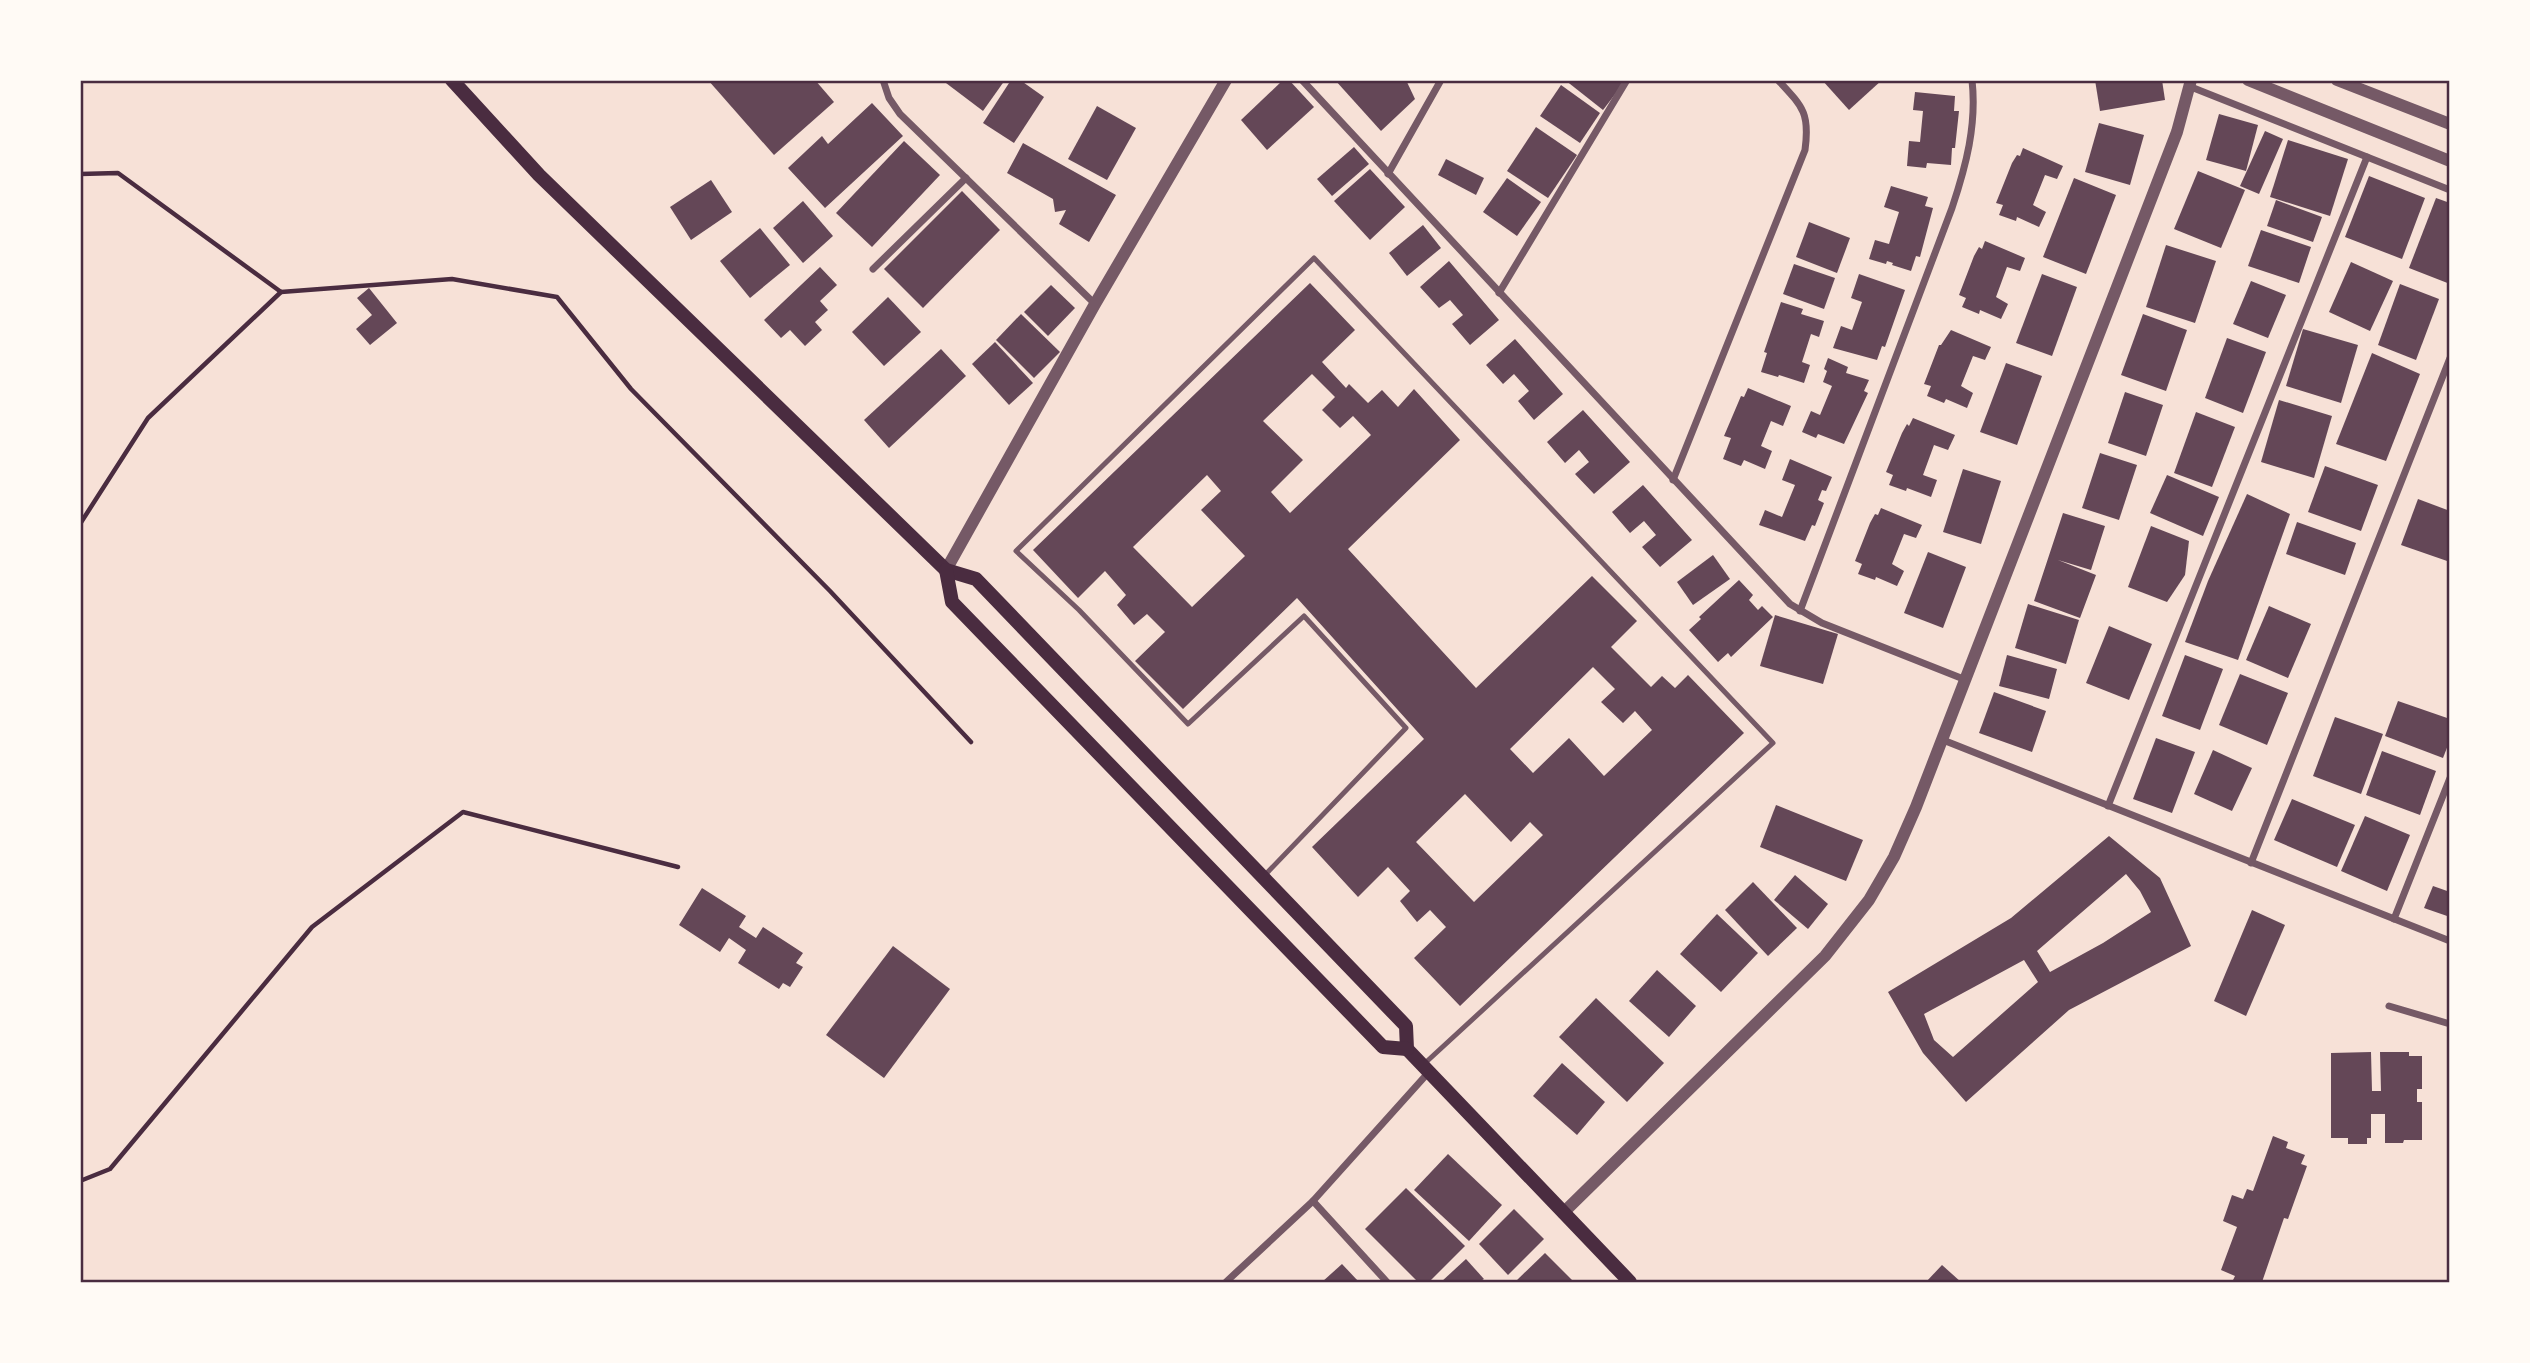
<svg xmlns="http://www.w3.org/2000/svg" width="2530" height="1363" font-family="Cabin,sans-serif">
  <style>
    .building { fill: #644757; fill-rule: evenodd }
    .lines { fill: none; stroke-linecap: round; stroke-linejoin: round }
    .path { stroke: #4a2c40; stroke-width: 4.5 }
    .service { stroke: #755966; stroke-width: 5 }
    .minor { stroke: #755966; stroke-width: 7 }
    .tertiary { stroke: #755966; stroke-width: 12 }
    .secondary { stroke: #4a2c40; stroke-width: 14 }
    .neatline { fill: none; stroke: #4a2c40; stroke-width: 2.5 }
  </style>
  <rect width="100%" height="100%" fill="#f7e1d7"/>
  <g class="building">
    <polygon points="708,80 815,80 834,102 774,155"/>
    <polygon points="942,80 1005,80 983,111"/>
    <polygon points="1011,80 1020,80 1044,97 1014,143 983,123"/>
    <polygon points="1283,80 1289,80 1314,107 1267,150 1241,120"/>
    <polygon points="1335,80 1406,80 1415,99 1381,131"/>
    <polygon points="1565,80 1626,80 1603,110"/>
    <polygon points="1822,80 1882,80 1849,110"/>
    <polygon points="2095,80 2162,80 2165,100 2100,111"/>
    <polygon points="1561,85 1600,113 1580,143 1540,116"/>
    <polygon points="1915,92 1955,96 1954,111 1959,111 1955,148 1952,148 1951,165 1927,163 1926,168 1907,166 1909,141 1920,142 1923,111 1913,110"/>
    <polygon points="872,103 903,136 825,208 788,168 822,136 828,144"/>
    <polygon points="1097,106 1136,128 1107,180 1068,159"/>
    <polygon points="2219,114 2258,125 2246,171 2206,160"/>
    <polygon points="2099,123 2144,135 2130,185 2085,172"/>
    <polygon points="1536,127 1577,155 1548,198 1507,171"/>
    <polygon points="2265,131 2283,139 2259,194 2240,186"/>
    <polygon points="2288,140 2348,159 2330,216 2270,197"/>
    <polygon points="904,141 940,175 872,247 836,213"/>
    <polygon points="1023,143 1116,195 1089,242 1059,224 1066,210 1055,212 1053,199 1007,173"/>
    <polygon points="1354,147 1369,164 1332,196 1317,179"/>
    <polygon points="2023,148 2063,166 2057,179 2045,175 2033,205 2046,212 2039,227 2017,217 2016,221 1999,215 2003,205 1996,203 2012,163 2017,155 2020,156"/>
    <polygon points="1446,159 1484,178 1476,195 1438,175"/>
    <polygon points="1370,169 1405,207 1370,240 1334,201"/>
    <polygon points="2198,171 2245,190 2221,248 2174,229"/>
    <polygon points="2369,176 2425,198 2402,259 2345,237"/>
    <polygon points="1507,178 1541,202 1517,236 1483,212"/>
    <polygon points="2074,178 2116,195 2086,274 2043,257"/>
    <polygon points="711,180 732,212 691,240 670,207"/>
    <polygon points="1891,186 1928,197 1925,206 1933,208 1920,257 1916,256 1911,271 1892,265 1893,263 1887,261 1886,264 1869,259 1875,240 1889,244 1899,212 1884,207"/>
    <polygon points="962,191 1000,230 923,308 884,269"/>
    <polygon points="2436,198 2450,203 2450,284 2409,268"/>
    <polygon points="2276,200 2322,217 2313,242 2267,226"/>
    <polygon points="803,201 833,236 803,263 773,228"/>
    <polygon points="1809,222 1850,238 1837,273 1796,257"/>
    <polygon points="1423,225 1441,248 1407,276 1389,253"/>
    <polygon points="760,228 790,265 750,298 720,261"/>
    <polygon points="2261,230 2311,247 2299,283 2248,266"/>
    <polygon points="1985,241 2025,258 2020,271 2007,267 1996,297 2008,304 2001,319 1980,310 1979,314 1962,307 1966,298 1959,295 1974,256 1979,247 1982,249"/>
    <polygon points="2166,245 2216,261 2195,323 2146,307"/>
    <polygon points="1449,261 1499,320 1470,345 1452,324 1463,315 1450,300 1439,308 1420,287"/>
    <polygon points="2351,262 2393,281 2370,331 2329,312"/>
    <polygon points="1794,264 1835,278 1824,309 1783,294"/>
    <polygon points="820,267 837,285 820,301 828,310 815,322 822,330 805,346 790,330 781,338 764,320"/>
    <polygon points="1859,274 1905,290 1885,347 1882,346 1877,360 1833,348 1841,326 1852,330 1862,302 1851,298"/>
    <polygon points="2042,274 2077,287 2052,356 2016,343"/>
    <polygon points="2251,281 2286,295 2268,338 2233,324"/>
    <path d="M1310,283l45,47 -33,32 24,26 3,-4 19,19 14,-13 16,17 16,-18 46,51 -112,109 128,139 116,-112 45,45 -26,26 40,40 11,-11 13,12 13,-13 56,58 -284,273 -46,-48 32,-31 -16,-17 -13,12 -17,-21 10,-10 -22,-24 -30,30 -46,-50 112,-108 -127,-141 -114,111 -48,-48 30,-29 -18,-18 -13,11 -17,-20 9,-10 -21,-24 -27,27 -45,-48zM1312,374l23,23 -13,13 18,18 13,-12 18,19 -81,78 -19,-21 32,-32 -40,-39zM1207,475l14,16 -20,19 44,46 -53,51 -59,-60zM1593,667l22,22 -14,13 22,21 12,-12 17,19 -48,46 -35,-38 -36,35 -23,-24zM1465,794l46,48 19,-20 13,13 -69,67 -58,-60z"/>
    <polygon points="2400,284 2439,299 2416,360 2378,345"/>
    <polygon points="1051,285 1075,308 1048,336 1024,312"/>
    <polygon points="369,288 397,323 370,345 356,329 372,315 357,298"/>
    <polygon points="888,297 921,332 884,366 852,332"/>
    <polygon points="1781,302 1803,309 1801,314 1824,321 1819,337 1811,334 1802,362 1810,365 1804,383 1779,375 1778,377 1761,372 1767,353 1764,352"/>
    <polygon points="1021,314 1060,352 1034,378 996,340"/>
    <polygon points="2143,314 2187,330 2166,391 2121,375"/>
    <polygon points="2303,329 2358,345 2341,403 2286,386"/>
    <polygon points="1951,330 1991,347 1985,360 1973,356 1961,386 1973,393 1967,408 1946,399 1944,403 1927,396 1931,386 1924,384 1939,345 1941,345"/>
    <polygon points="2227,338 2266,352 2243,413 2205,398"/>
    <polygon points="1515,339 1563,394 1534,420 1518,401 1529,391 1514,374 1503,384 1486,365"/>
    <polygon points="995,342 1033,383 1009,405 972,364"/>
    <polygon points="941,349 966,376 889,448 864,420"/>
    <polygon points="2372,353 2420,374 2386,461 2336,444"/>
    <polygon points="1828,358 1848,367 1846,373 1869,380 1864,391 1868,393 1844,444 1818,434 1816,438 1802,432 1811,411 1820,415 1832,386 1823,382 1827,371 1824,369"/>
    <polygon points="2006,363 2042,376 2017,445 1980,432"/>
    <polygon points="1748,388 1791,406 1783,426 1771,421 1761,446 1772,451 1765,469 1744,460 1741,466 1723,459 1731,438 1724,436 1741,396 1744,397"/>
    <polygon points="2125,392 2163,405 2146,456 2108,443"/>
    <polygon points="2279,400 2332,416 2314,478 2261,462"/>
    <polygon points="1583,410 1630,462 1594,494 1575,474 1589,462 1579,450 1565,463 1547,442"/>
    <polygon points="2196,412 2235,427 2212,487 2174,473"/>
    <polygon points="1913,418 1955,435 1948,450 1934,445 1923,475 1937,480 1931,497 1907,488 1906,491 1889,485 1893,475 1886,472 1902,433 1907,424 1909,426"/>
    <polygon points="2100,453 2137,465 2119,520 2082,508"/>
    <polygon points="1790,459 1832,477 1826,491 1822,490 1818,500 1824,503 1815,526 1812,525 1805,541 1759,525 1765,510 1782,517 1795,485 1782,480"/>
    <polygon points="2325,466 2378,485 2361,531 2308,512"/>
    <polygon points="1963,469 2001,481 1981,544 1943,532"/>
    <polygon points="2167,475 2219,497 2203,536 2150,513"/>
    <polygon points="1643,485 1692,540 1660,567 1642,547 1656,535 1644,521 1630,533 1612,512"/>
    <polygon points="2247,494 2290,514 2238,660 2185,642 2208,581"/>
    <polygon points="2418,499 2450,511 2450,562 2401,545"/>
    <polygon points="1881,508 1922,525 1916,538 1904,534 1892,564 1904,571 1897,586 1876,577 1875,580 1858,574 1862,564 1855,561 1870,523 1875,514 1878,515"/>
    <polygon points="2063,513 2105,526 2091,570 2058,560 2096,575 2080,618 2034,601"/>
    <polygon points="2297,522 2356,543 2345,575 2286,554"/>
    <polygon points="2151,526 2189,541 2185,575 2167,602 2128,587"/>
    <polygon points="1928,552 1966,567 1943,628 1904,613"/>
    <polygon points="1713,555 1730,579 1693,605 1677,582"/>
    <polygon points="1739,580 1753,595 1749,600 1758,610 1762,606 1773,617 1731,657 1728,653 1718,662 1689,630 1701,619 1699,617"/>
    <polygon points="2028,604 2079,620 2066,664 2015,648"/>
    <polygon points="2269,606 2311,624 2288,678 2246,660"/>
    <polygon points="1775,615 1838,634 1823,684 1760,666"/>
    <polygon points="2109,626 2152,644 2129,700 2086,683"/>
    <polygon points="2007,655 2057,669 2049,699 1999,686"/>
    <polygon points="2185,655 2223,669 2200,730 2162,716"/>
    <polygon points="2240,674 2288,693 2267,745 2219,725"/>
    <polygon points="1994,692 2046,711 2032,752 1979,733"/>
    <polygon points="2398,701 2450,719 2450,740 2443,758 2385,736"/>
    <polygon points="2335,717 2383,734 2361,794 2313,776"/>
    <polygon points="2156,738 2195,752 2172,813 2133,799"/>
    <polygon points="2213,750 2252,768 2232,811 2194,794"/>
    <polygon points="2382,751 2436,771 2420,815 2366,795"/>
    <polygon points="2292,799 2355,825 2337,867 2274,840"/>
    <polygon points="1776,805 1863,840 1846,881 1760,847"/>
    <polygon points="2365,816 2410,835 2387,891 2341,871"/>
    <path d="M2109,836l51,42 31,68 -122,64 -103,92 -43,-49 -35,-61 123,-74zM2126,874l14,17 11,21 -48,31 -53,29 -13,-21zM2024,960l14,22 -85,75 -19,-17 -10,-26z"/>
    <polygon points="1795,875 1828,904 1808,929 1774,900"/>
    <polygon points="1753,882 1797,928 1768,956 1725,910"/>
    <polygon points="2433,886 2450,892 2450,917 2424,908"/>
    <polygon points="702,888 746,916 739,927 756,938 763,927 803,953 796,963 803,967 790,987 783,983 779,989 738,963 746,950 729,938 720,952 679,925"/>
    <polygon points="2252,910 2285,925 2246,1016 2214,1001"/>
    <polygon points="1717,914 1758,953 1721,992 1680,954"/>
    <polygon points="893,946 950,989 884,1078 826,1035"/>
    <polygon points="1657,970 1696,1006 1669,1037 1629,1001"/>
    <polygon points="1596,998 1664,1063 1627,1102 1559,1037"/>
    <polygon points="2371,1052 2372,1091 2381,1091 2380,1052 2409,1052 2409,1056 2422,1056 2422,1089 2417,1089 2417,1102 2422,1102 2422,1140 2404,1140 2403,1143 2385,1143 2385,1114 2371,1114 2371,1138 2367,1138 2367,1144 2348,1144 2348,1138 2331,1138 2331,1053"/>
    <polygon points="1562,1063 1605,1102 1577,1135 1533,1096"/>
    <polygon points="2273,1136 2288,1142 2286,1148 2305,1155 2301,1164 2307,1166 2288,1219 2284,1218 2262,1282 2232,1282 2235,1276 2221,1270 2237,1227 2223,1221 2232,1195 2243,1199 2247,1189 2253,1191"/>
    <polygon points="1448,1154 1502,1205 1469,1241 1414,1190"/>
    <polygon points="1406,1188 1465,1246 1429,1282 1418,1282 1365,1229"/>
    <polygon points="1514,1209 1544,1239 1508,1275 1479,1244"/>
    <polygon points="1545,1253 1572,1280 1569,1282 1515,1282"/>
    <polygon points="1466,1259 1484,1279 1479,1282 1441,1282"/>
    <polygon points="1342,1264 1359,1282 1322,1282"/>
    <polygon points="1942,1265 1961,1282 1926,1282"/>
  </g>
  <g class="lines">
    <g class="path">
      <polyline points="80,174 118,173 281,292 452,279 557,297 631,389 830,591 971,742"/>
      <polyline points="80,524 148,418 281,292"/>
      <polyline points="80,1181 110,1169 312,927 463,812 678,867"/>
    </g>
    <polyline class="service" points="1264,876 1406,728 1304,616 1188,724 1079,610 1016,551 1314,258 1773,743 1424,1064"/>
    <g class="minor">
      <polyline points="883,80 889,98 900,114 1095,304"/>
      <polyline points="1302,80 1790,604 1822,623 1966,680"/>
      <polyline points="2191,87 2450,190"/>
      <polyline points="1388,174 1441,80"/>
      <polyline points="873,269 966,178"/>
      <polyline points="1499,293 1627,80"/>
      <path d="M1673,480l132,-330c5,-37 -2,-43 -27,-70"/>
      <path d="M1800,611l152,-403c14,-42 25,-83 20,-128"/>
      <polyline points="1943,740 2450,941"/>
      <polyline points="2108,806 2367,157"/>
      <polyline points="2251,863 2450,358"/>
      <polyline points="2394,919 2450,778"/>
      <polyline points="2389,1006 2450,1024"/>
      <polyline points="1313,1201 1387,1282"/>
      <polyline points="1226,1282 1313,1201 1428,1073"/>
    </g>
    <g class="tertiary">
      <polyline points="2248,80 2450,161"/>
      <polyline points="2337,80 2450,124"/>
      <polyline points="946,570 1095,304 1226,80"/>
      <polyline points="1563,1213 1825,956 1869,900 1894,857 1916,807 2177,132 2191,80"/>
    </g>
    <g class="secondary">
      <polyline points="452,80 539,175 946,570 976,579 1406,1026 1407,1049 1630,1282"/>
      <polyline points="946,570 952,602 1383,1047 1407,1049"/>
    </g>
  </g>
  <rect width="2530" height="1363" fill="none" stroke="#fffaf5" stroke-width="164"/>
  <rect x="82" y="82" width="2366" height="1199" class="neatline"/>
</svg>
